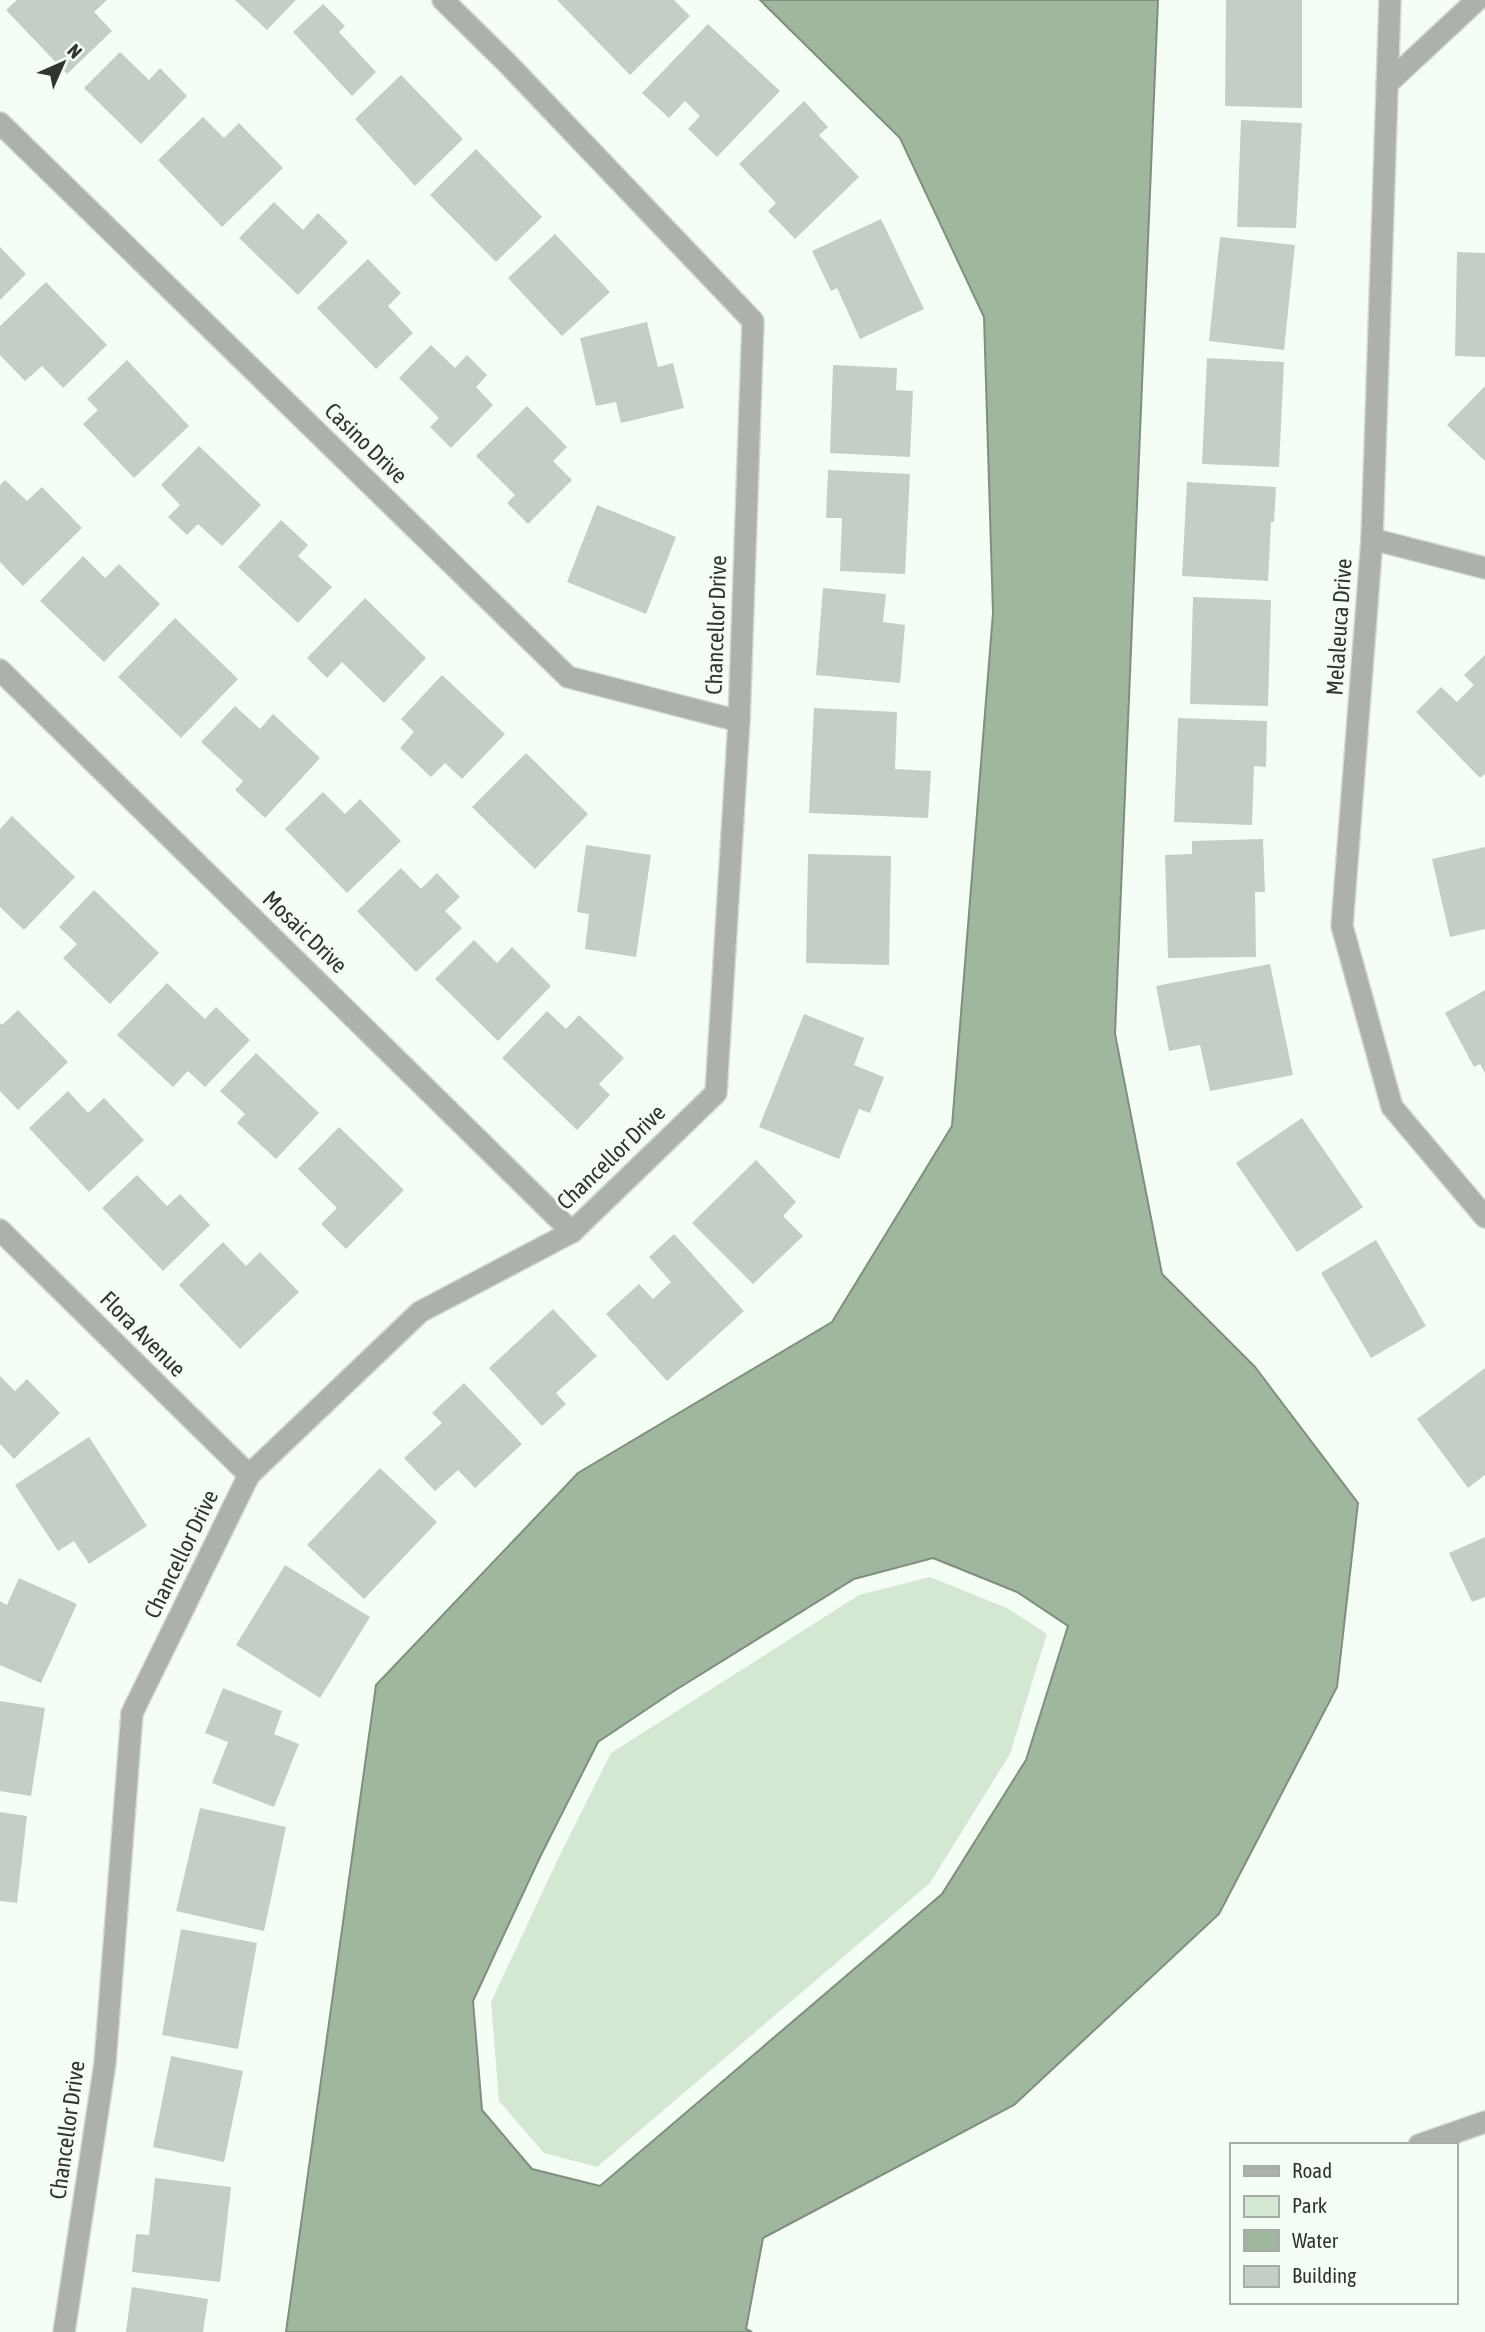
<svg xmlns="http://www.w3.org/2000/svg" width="1485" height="2332" font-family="'Asap Condensed',sans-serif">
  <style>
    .green { fill: #d4e7d3 }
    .water { fill: #9fb79e; stroke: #7e907d; stroke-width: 2; fill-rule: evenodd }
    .building { fill: #c5cec4 }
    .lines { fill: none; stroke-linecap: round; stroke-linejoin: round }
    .street-casing { stroke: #d2dad1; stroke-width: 24 }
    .street { stroke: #adb1ac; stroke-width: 21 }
    .labels { text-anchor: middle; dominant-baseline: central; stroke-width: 6; stroke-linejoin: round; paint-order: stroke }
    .street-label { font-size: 23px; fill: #313431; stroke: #f5fef4 }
  </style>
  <rect width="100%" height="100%" fill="#f5fef4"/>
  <polygon class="green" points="930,1577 1007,1608 1047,1634 1010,1754 930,1883 597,2167 544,2153 499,2101 491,2002 556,1863 611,1753 859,1595"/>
  <path class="water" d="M760,0h398l-43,1034 47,240 93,93 103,136 -21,184 -118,227 -205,191 -251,133 -17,91 6,3h-466l90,-647 202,-212 254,-151 120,-196 41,-513 -9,-296 -84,-179zM933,1558l84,34 51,34 -42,134 -84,134 -342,292 -68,-17 -50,-59 -9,-109 67,-144 58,-115 76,-51 180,-112z"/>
  <g class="building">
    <polygon points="17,0 107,0 94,12 112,31 67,74 6,10"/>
    <polygon points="235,0 296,0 267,30"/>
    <polygon points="557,0 674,0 690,16 630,75"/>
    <polygon points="1226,0 1302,0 1302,108 1225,106"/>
    <polygon points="323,4 345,26 339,32 376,72 352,96 293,32"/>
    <polygon points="708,24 780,91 717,157 688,129 700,116 685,101 669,118 642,93"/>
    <polygon points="120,52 149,80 160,68 187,96 141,144 84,88"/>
    <polygon points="401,75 463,139 415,186 355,119"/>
    <polygon points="804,101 828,127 819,135 859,177 795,239 768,211 776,203 739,164"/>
    <polygon points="203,117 224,138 239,123 283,168 222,227 158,160"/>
    <polygon points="1241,120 1302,123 1296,228 1237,227"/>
    <polygon points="476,149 542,217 496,262 430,195"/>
    <polygon points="274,202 303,230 318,213 348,242 298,295 239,238"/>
    <polygon points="881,219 924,309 860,339 837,288 831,291 812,251"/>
    <polygon points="555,234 610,292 562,336 508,278"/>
    <polygon points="1220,237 1295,245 1284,350 1209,341"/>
    <polygon points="0,247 26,274 0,300"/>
    <polygon points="1457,252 1485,253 1485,357 1455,356"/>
    <polygon points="368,259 401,293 388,306 413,333 376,369 317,308"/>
    <polygon points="46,282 107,345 63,388 42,366 25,381 0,355 0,326"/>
    <polygon points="647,322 658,367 673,363 684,408 621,423 616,402 596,406 580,338"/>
    <polygon points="431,345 455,368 467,355 487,375 476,387 493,405 451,448 430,427 439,418 399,378"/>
    <polygon points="1207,358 1284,362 1279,467 1202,464"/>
    <polygon points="127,360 189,426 134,478 83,424 98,410 87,399"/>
    <polygon points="833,365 897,368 896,390 913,391 910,457 830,453"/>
    <polygon points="1485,386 1485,461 1447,425"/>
    <polygon points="527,406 567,447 553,461 572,480 528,524 507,503 515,495 476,456"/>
    <polygon points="199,446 261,505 222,546 198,524 187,535 168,517 180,505 161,485"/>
    <polygon points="828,470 910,474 905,574 840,571 842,518 826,518"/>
    <polygon points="5,480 27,501 42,487 82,528 23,586 0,562 0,485"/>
    <polygon points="1187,482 1276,487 1274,522 1271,522 1268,581 1182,576"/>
    <polygon points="597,505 676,537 646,614 567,582"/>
    <polygon points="281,520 308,545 298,556 332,587 298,623 238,567"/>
    <polygon points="83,556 105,578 119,564 160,604 104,662 40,601"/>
    <polygon points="823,588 886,594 883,622 905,625 900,683 816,675"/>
    <polygon points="1193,597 1271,600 1268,706 1190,704"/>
    <polygon points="365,598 426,658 384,703 342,662 327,678 307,658"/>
    <polygon points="175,618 238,679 181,738 118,677"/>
    <polygon points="1485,655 1485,774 1480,778 1416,712 1441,687 1457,702 1474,685 1464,675"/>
    <polygon points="442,675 505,734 462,779 445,763 431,777 400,748 414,732 401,719"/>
    <polygon points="235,706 260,729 273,714 320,758 265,818 235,790 243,781 201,742"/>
    <polygon points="814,708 897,712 895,769 931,771 928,818 809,813"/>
    <polygon points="1178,718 1267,721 1266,767 1254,766 1252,825 1174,822"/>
    <polygon points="526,753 588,814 535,869 472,807"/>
    <polygon points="323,792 345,814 360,799 401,841 347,893 285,829"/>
    <polygon points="12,816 75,877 24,930 0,907 0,829"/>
    <polygon points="1263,839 1265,892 1255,892 1256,957 1168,958 1165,855 1192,854 1192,841"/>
    <polygon points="586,845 651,855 636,957 585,949 589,914 577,912"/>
    <polygon points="1485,847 1485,929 1450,937 1432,859"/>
    <polygon points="808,854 891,856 889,965 806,963"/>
    <polygon points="401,868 421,889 437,873 460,897 445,911 462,928 416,972 357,911"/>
    <polygon points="94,890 159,953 110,1004 63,958 77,944 59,927"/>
    <polygon points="474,940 497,963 512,947 551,986 498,1041 435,979"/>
    <polygon points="1270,964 1293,1075 1210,1091 1200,1045 1169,1051 1156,986"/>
    <polygon points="167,983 205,1019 216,1007 250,1040 205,1087 188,1071 173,1087 117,1035"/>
    <polygon points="1485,990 1485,1073 1480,1064 1474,1067 1445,1013"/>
    <polygon points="18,1010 68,1062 18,1110 0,1091 0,1023 2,1025"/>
    <polygon points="547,1011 566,1029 579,1015 624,1058 599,1084 610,1095 577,1130 502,1058"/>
    <polygon points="804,1014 864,1038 854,1065 884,1077 870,1113 859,1109 839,1159 759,1127"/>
    <polygon points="256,1053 319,1113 276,1159 237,1123 245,1114 220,1091"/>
    <polygon points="68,1091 88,1113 104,1098 144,1140 89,1192 29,1128"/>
    <polygon points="1302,1118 1363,1207 1297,1252 1236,1163"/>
    <polygon points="339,1127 404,1190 346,1249 321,1224 337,1208 298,1169"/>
    <polygon points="756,1160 796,1202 783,1216 803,1236 753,1284 692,1223"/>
    <polygon points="137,1175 167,1206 180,1194 210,1225 163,1271 102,1208"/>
    <polygon points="674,1234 744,1311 667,1381 606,1314 639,1284 653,1299 671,1282 649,1257"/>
    <polygon points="1376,1240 1426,1326 1371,1358 1321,1273"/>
    <polygon points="223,1242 246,1266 260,1252 299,1292 240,1349 179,1285"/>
    <polygon points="553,1309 597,1356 556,1393 566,1404 542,1426 489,1368"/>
    <polygon points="1485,1368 1485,1475 1468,1488 1417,1419"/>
    <polygon points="0,1376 15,1391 27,1379 60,1413 14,1459 0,1444"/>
    <polygon points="464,1383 522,1444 475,1488 458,1470 435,1491 404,1458 442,1423 432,1413"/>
    <polygon points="89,1437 147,1526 89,1564 74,1541 58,1551 15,1485"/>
    <polygon points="380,1468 437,1522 364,1599 307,1545"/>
    <polygon points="1485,1537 1485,1597 1472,1602 1449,1553"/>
    <polygon points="285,1565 370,1617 320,1698 236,1645"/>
    <polygon points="19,1578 77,1604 41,1683 0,1665 0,1601 7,1605"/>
    <polygon points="223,1688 282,1711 274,1734 299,1744 274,1807 212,1783 228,1742 205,1733"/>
    <polygon points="0,1701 45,1708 31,1796 0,1791"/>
    <polygon points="200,1808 286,1827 264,1931 176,1911"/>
    <polygon points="0,1812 27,1816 17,1903 0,1901"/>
    <polygon points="181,1929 257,1943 238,2049 162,2035"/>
    <polygon points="171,2056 243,2071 224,2162 153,2147"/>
    <polygon points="155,2178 231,2187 220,2282 132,2272 136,2234 149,2235"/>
    <polygon points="132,2287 208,2299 203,2332 126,2332"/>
  </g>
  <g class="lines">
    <g class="street-casing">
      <g id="street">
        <polyline points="1390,0 1372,539 1342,926 1392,1107 1485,1217"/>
        <polyline points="1387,84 1477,0"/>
        <polyline points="0,123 568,677 739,721"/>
        <polyline points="1372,539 1485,568"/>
        <polyline points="0,670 572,1232"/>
        <polyline points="0,1230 249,1475"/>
        <polyline points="1419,2145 1485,2122"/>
        <polyline points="64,2332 105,2063 132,1713 249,1475 420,1312 572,1232 716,1093 739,721 753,321 507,63 443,0"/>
      </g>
    </g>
    <use href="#street" class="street"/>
  </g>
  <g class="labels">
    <g class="street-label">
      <text transform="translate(366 443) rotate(44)">Casino Drive</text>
      <text transform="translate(716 625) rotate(-88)">Chancellor Drive</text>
      <text transform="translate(1339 627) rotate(-86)">Melaleuca Drive</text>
      <text transform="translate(305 932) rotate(44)">Mosaic Drive</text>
      <text transform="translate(611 1157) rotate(-44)">Chancellor Drive</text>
      <text transform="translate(143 1334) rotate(45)">Flora Avenue</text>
      <text transform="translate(181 1554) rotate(-64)">Chancellor Drive</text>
      <text transform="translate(67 2130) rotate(-82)">Chancellor Drive</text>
    </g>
  </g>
  <rect x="1230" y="2143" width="228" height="161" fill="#f5fef4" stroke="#a7ada6" stroke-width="2"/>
  <rect x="1244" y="2166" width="35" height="10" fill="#adb1ac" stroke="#a7ada6" stroke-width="2"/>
  <text x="1292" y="2178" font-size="21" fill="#313431">Road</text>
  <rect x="1244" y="2196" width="35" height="21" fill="#d4e7d3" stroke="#a7ada6" stroke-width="2"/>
  <text x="1292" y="2213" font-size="21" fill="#313431">Park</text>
  <rect x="1244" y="2230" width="35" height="21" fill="#9fb79e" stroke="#a7ada6" stroke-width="2"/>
  <text x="1292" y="2248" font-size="21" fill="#313431">Water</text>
  <rect x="1244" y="2266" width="35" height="21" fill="#c5cec4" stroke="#a7ada6" stroke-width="2"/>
  <text x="1292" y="2283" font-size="21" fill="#313431">Building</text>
  <g transform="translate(63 63) rotate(45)" stroke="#f5fef4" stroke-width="5" paint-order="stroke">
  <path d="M0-5L12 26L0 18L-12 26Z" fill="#313431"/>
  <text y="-10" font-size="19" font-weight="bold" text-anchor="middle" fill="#313431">N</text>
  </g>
</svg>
